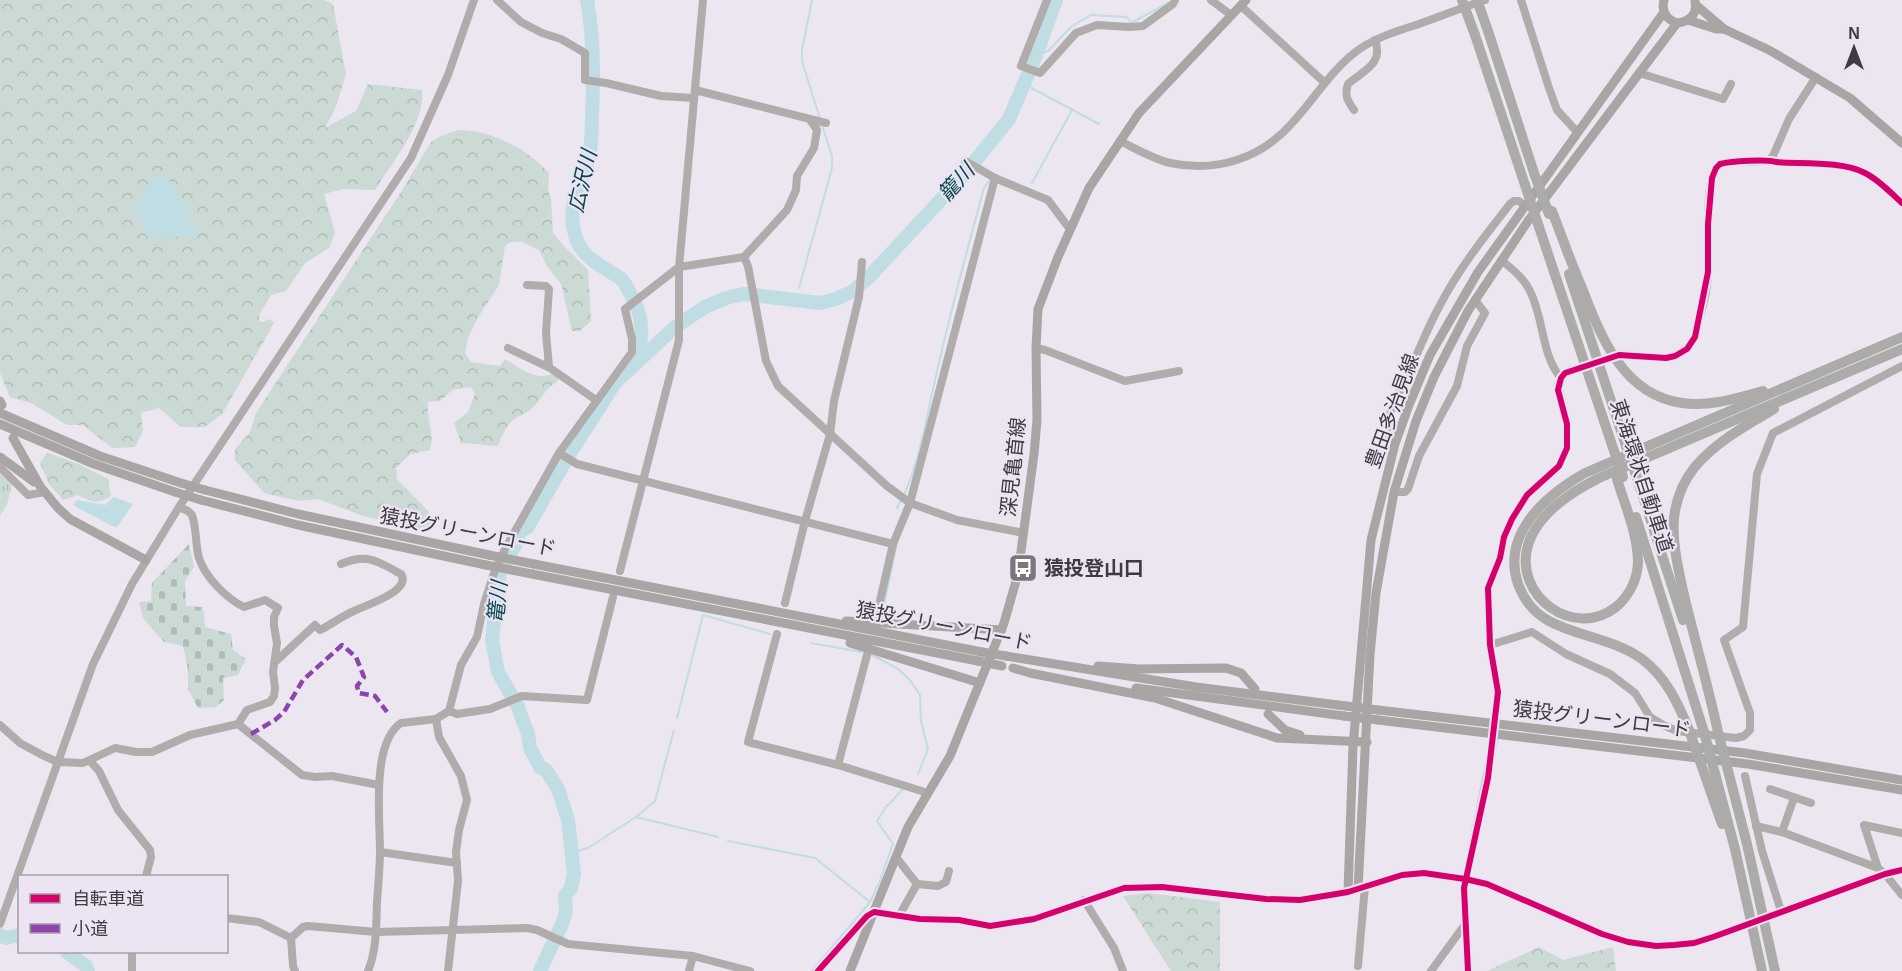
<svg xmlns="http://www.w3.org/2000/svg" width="1902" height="971" font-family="Arial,'Noto Sans JP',sans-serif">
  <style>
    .grass { fill: url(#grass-tufts) }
    .forest { fill: url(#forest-crowns) }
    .cemetery { fill: url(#cemetery-stones) }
    .water { fill: #c0dde3 }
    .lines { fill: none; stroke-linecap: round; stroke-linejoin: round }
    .stream { stroke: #c0dde3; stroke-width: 2 }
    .river { stroke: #c0dde3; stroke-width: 14 }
    .minor-tunnel { stroke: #c8c4cd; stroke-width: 8; stroke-dasharray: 8 4; stroke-linecap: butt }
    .minor { stroke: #afacab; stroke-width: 8 }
    .major { stroke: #a8a5a4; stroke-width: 9 }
    .highway { stroke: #adaaaa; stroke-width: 10 }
    .minor-bridge { stroke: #afacab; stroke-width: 8 }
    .major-bridge { stroke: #a8a5a4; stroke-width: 9 }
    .highway-bridge { stroke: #adaaaa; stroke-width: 10 }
    .quiet { stroke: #8e44ad; stroke-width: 4.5; stroke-dasharray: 9 4.5; stroke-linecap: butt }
    .cycleway-casing { stroke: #ece3f3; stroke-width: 10 }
    .cycleway { stroke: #d6006c; stroke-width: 6 }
    .labels { text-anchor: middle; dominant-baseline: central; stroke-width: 4.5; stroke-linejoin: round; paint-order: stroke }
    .street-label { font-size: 20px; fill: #3d3a40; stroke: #ece3f3 }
    .poi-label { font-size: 20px; font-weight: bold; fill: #3d3a40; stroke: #ece3f3; text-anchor: start }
    .water-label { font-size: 21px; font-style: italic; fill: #04474c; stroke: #ece3f3 }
  </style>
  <defs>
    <pattern id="grass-tufts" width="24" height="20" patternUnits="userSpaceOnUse" patternTransform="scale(1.5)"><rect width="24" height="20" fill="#cbdad5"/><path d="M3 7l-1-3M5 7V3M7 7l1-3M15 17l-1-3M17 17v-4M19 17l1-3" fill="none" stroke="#afbcb8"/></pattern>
    <pattern id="forest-crowns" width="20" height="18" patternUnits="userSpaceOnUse" patternTransform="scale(1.5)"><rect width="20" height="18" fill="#cbdad5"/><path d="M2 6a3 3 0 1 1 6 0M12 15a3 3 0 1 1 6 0" fill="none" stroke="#afbcb8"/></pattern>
    <pattern id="cemetery-stones" width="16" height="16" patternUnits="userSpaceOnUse" patternTransform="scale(1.5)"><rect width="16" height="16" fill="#cbdad5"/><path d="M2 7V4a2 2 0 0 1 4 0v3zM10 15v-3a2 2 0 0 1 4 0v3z" fill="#afbcb8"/></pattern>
  </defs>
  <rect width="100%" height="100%" fill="#ebe6f0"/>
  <polygon class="grass" points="0,472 12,484 7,504 0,516"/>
  <g class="forest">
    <path d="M0,0h324l9,4 13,70 -10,33 -11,21 31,-17 12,-27 54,6c4,32 -30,73 -47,100l-32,-1 -19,5 11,39 -6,15 -24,15 -19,28 -15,4 -12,20v6l4,1 6,-3 5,3 -5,10 -47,82 -17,13h-24l-22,-19 -18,5 2,18 -8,16 -23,1 -29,-23h-16l-36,-22 -21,-6 -10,-24z"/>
    <path d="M459,130c32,0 68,19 90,43l-1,17 3,8 2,35 9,11 26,26 3,51 -11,10h-8l-11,-47 -14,-18 -8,-16 -17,-8h-12l-5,4 -6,39 -22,34 -9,19 -3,15 6,9 29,4 5,-7c11,6 22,16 35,17 8,1 11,-4 19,-1l-1,6c-11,6 -15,15 -23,24 -6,7 -11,9 -19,13 -10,6 -14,18 -18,28l-37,-3 -7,-20 14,-11 7,-18 -4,-7 -19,3 -12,11 -12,1c-2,17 7,31 2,48l-20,4 -14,14 1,11 31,32 7,12 -15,5 -57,-12 -45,-17 -19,2 -35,-8 -29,-33v-11l15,-17 6,-19 145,-221 30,-50 10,-6z"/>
    <path d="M47,453l32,11 29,15 3,17c-15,9 -19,6 -33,-1l-15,5 -14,-16 -9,-21z"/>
    <polygon points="1149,893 1220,902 1220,971 1171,971 1123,896"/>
    <polygon points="1539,947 1563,960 1613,947 1616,971 1487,971"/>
  </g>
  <polygon class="cemetery" points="189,544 194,567 185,581 186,606 203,607 205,627 231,634 233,650 246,659 238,675 223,678 224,700 216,707 198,708 188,689 188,670 183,646 164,642 143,618 139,602 151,601 152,583"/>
  <g class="water">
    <path d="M163,176c15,8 28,43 35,59l-50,4 -13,-31 15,-28z"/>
    <polygon points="114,497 133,504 117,527 112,526 73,505 77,500 105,505"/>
  </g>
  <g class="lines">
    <g class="stream">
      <polyline points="812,0 802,50 802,61 820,119"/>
      <polyline points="1036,55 1048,51 1072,26 1091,15 1127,17 1131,23 1168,3"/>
      <polyline points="1024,84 1099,124"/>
      <polyline points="1032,183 1072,110"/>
      <polyline points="799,288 832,168 832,156 822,125"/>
      <path d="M897,508c22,-37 29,-90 39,-132 14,-63 31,-126 48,-188l6,-9"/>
      <polyline points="882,615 897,542"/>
      <polyline points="811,643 862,652"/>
      <polyline points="872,655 898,669 910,680 920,695 921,721 928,749 918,774"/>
      <polyline points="677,718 703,615 770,634"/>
      <polyline points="636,817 718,837"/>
      <polyline points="728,841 815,858 870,902 812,971"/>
      <polyline points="571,853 588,848 636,817 655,801 674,730"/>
      <polyline points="870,902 879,883 893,844 877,821 886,807 905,787"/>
    </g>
    <g class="river">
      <path d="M587,0c7,38 7,76 5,115 0,12 0,24 -2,36 -5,33 -25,48 -15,84 6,23 27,31 45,43 5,4 7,10 10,15 14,23 15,45 4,69"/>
      <polyline points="0,935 6,938 20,935"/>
      <polyline points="67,952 86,966 88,971"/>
      <polyline points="540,971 563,922 566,911 565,896 571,888 574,874 568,820 558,789 546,770 540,767 530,748 528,734 517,705 498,672 492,640 500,572 518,540 519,531 527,528 567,458 615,383 675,327 705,307 726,298 744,294 820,303 836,299 853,291 869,277 962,177 1009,119 1035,58 1056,0"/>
    </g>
    <polyline class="minor-tunnel" points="1570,370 1617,356"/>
    <g class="minor">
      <polyline points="497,0 521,22 542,33 561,39 585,53 585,80 606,83 661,96 694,98"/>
      <polyline points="1047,0 1021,66 1040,73 1076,33 1097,25 1129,27 1143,26 1173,4 1175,0"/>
      <polyline points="1211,0 1231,15"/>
      <polyline points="1521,0 1549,88 1557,110 1578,133"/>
      <polyline points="1241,6 1325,83"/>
      <polyline points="1639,73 1723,99 1731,84"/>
      <polyline points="695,90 826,123"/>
      <path d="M1354,110c-6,-9 -10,-14 -6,-26 16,-14 36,-20 27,-44"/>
      <path d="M1120,141c16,8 33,18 50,22 47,10 92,-5 123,-41 23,-25 40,-55 68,-74 17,-11 36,-17 55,-23 23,-8 45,-17 69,-25"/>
      <polyline points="1769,160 1773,156 1789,119 1816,77"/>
      <polyline points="965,161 995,178 1048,200 1069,228"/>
      <polyline points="744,257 748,266 766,361 778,386 887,486 910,503 957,520 1024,533"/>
      <path d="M1501,260c11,9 23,18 29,31 14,27 11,64 31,87"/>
      <polyline points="527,285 546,286 549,289 546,333 549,367"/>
      <polyline points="508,348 550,368 596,400"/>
      <polyline points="1036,348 1045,350 1125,381 1179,371"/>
      <path d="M1619,355c22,-2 48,10 67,-6 9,-7 11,-19 13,-29 5,-16 9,-33 9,-50 1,-20 -4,-93 10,-104 8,-7 22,-4 31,-4 10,0 19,-3 27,0 27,2 66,-1 89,11 14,7 25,19 37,30"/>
      <path d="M1396,441l-9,-6c-1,-22 12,-41 21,-60 10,-23 19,-46 31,-68 19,-37 45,-70 71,-103l4,-3h5l6,5"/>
      <polyline points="559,453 577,464 893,544"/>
      <polyline points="0,467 28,495 45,492"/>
      <polyline points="1394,492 1405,492 1408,489 1419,456 1457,386 1467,346 1485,313 1475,300"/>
      <polyline points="620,571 679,340 679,267 703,0"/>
      <polyline points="785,603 805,521 830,434 834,401 859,297 862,262"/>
      <polyline points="877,614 893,544 910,503 995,178"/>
      <polyline points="777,634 748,742 838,765 928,793"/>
      <polyline points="1490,645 1532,632 1566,654 1610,674 1635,693 1650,717 1663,725 1677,731 1736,738 1744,736 1750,730 1750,713 1724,640 1743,627 1757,474 1773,433 1902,366"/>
      <path d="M275,662l40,-37 5,5c12,-6 22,-14 34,-19 12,-6 58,-20 47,-37 -24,-13 -33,-21 -60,-10"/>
      <polyline points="1497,707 1498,692 1490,645 1488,588 1500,558 1504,537 1512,519 1527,495 1559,466 1567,448 1567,424 1558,385 1561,378 1570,370"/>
      <polyline points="449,711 457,714 490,709 522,696 587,700 613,597"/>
      <polyline points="436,719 439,737 461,776 467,800 459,830 456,852 458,881 448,971"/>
      <polyline points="238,724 302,775 315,777 332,776 379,785"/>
      <path d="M0,725l20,18 24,13 14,6 25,1 32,-15 21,4h16l38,-17 48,-11 9,-14 23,-8 4,-6 1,-8 -2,-16 4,-29 -3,-17v-9l4,-9 -13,-8 -21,7c-17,-8 -39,-30 -45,-49 -4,-14 -2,-29 -7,-43l-4,-4 -9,-4"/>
      <polyline points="90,761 99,771 118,810 150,850 151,857 146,876"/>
      <polyline points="838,765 867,655"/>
      <polyline points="1745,776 1762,851 1781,911"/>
      <polyline points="1770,789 1811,803"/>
      <polyline points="1756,826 1782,832 1878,868 1885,874 1902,895"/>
      <polyline points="1782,832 1794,798"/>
      <polyline points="380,852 457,863"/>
      <polyline points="896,857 917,884 938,886 946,882 949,871"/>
      <polyline points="1878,868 1864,825 1902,833"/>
      <polyline points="1084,900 1114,948 1123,971"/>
      <polyline points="899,916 917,884"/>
      <polyline points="226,918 259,922 291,938"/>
      <polyline points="0,924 93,664 132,584 179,507 411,158 448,75 474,0"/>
      <polyline points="1358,966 1365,886"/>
      <polyline points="132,971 132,952"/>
      <polyline points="295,971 293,966 291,938 303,927 308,926 376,932 527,928 537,930 568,944 693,956 750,971"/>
      <path d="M368,971c9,-22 8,-45 9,-69 1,-17 3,-34 3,-51 0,-32 -9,-108 21,-128l35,-4 13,-8 12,-46 16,-28 7,-33 10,-31 11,-24 54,-96 73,-101v-13l-7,-30 54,-42 65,-10 43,-47 9,-20 1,-14 17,-28 3,-18 -6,-9"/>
      <polyline points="689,971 693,956"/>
      <polyline points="818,971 867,916 874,912 920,919 959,920 990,926 1034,919 1124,888 1162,887 1266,899 1300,900 1348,892 1402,875 1424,873 1465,879 1487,884 1602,934 1628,942 1656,946 1674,945 1694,943 1713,937 1885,874 1902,870"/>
      <polyline points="1431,971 1466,923"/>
      <polyline points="1468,971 1464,888 1493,745"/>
    </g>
    <g class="major">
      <path d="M1664,0c-3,11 2,19 13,23 11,-1 21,-8 18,-21"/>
      <polyline points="1696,5 1724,29 1769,50 1850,98 1902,143"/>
      <polyline points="1688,20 1716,29 1724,29"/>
      <polyline points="0,401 2,405"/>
      <polyline points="0,413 100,456 181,483"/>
      <polyline points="0,424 94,464 175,492"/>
      <polyline points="13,438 40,486 58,508 70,519 146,560"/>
      <polyline points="0,457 34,482"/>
      <polyline points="205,490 298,514 489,555"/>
      <polyline points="201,500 298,525 486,565"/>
      <polyline points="534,564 982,652"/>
      <polyline points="532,574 978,661"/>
      <polyline points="846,621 1002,630"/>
      <polyline points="850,643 980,683"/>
      <polyline points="1006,656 1196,687 1346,706"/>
      <polyline points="1098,666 1139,669 1226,668 1241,673 1255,689"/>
      <polyline points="1013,668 1030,673 1155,698 1277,738 1367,742"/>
      <polyline points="1136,688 1344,716"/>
      <polyline points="1378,710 1745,753 1902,780"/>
      <polyline points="1268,714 1285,730 1300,735"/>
      <polyline points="1378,720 1748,764 1902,790"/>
      <polyline points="1358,889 1370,654 1376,593 1394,492 1416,421 1434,377 1468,311 1528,221 1677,23"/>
      <polyline points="1348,892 1353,746 1371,540 1395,444 1409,405 1430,355 1478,272 1664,12"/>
      <polyline points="850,971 908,827 950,756 1004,623 1018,574 1034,454 1037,420 1036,348 1038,309 1058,257 1089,188 1139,113 1246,0"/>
    </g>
    <g class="highway">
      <polyline points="1488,31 1534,173"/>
      <polyline points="1475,35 1525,185"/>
      <path d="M1552,211c10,26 19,52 30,77 19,49 41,107 100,115 28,4 55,-5 81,-12"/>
      <polyline points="1539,227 1614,451"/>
      <polyline points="1569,274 1626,446"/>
      <polyline points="1635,472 1683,620"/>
      <path d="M1617,479c8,27 21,55 21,84 -1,17 -9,33 -22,44 -42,33 -103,-11 -88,-62 10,-32 43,-53 71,-67l303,-129"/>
      <polyline points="1636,517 1704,732"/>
      <path d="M1689,730c-11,-27 -23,-53 -47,-71 -28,-20 -63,-22 -93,-38 -15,-8 -25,-21 -31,-37 -17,-50 28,-89 67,-111l317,-136"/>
      <path d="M1718,732c-10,-47 -24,-94 -35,-141 -5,-24 -11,-48 -9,-73 2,-18 9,-36 20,-50 21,-26 53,-43 80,-59"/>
    </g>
    <polyline class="minor-bridge" points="1493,745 1497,707"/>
    <g class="major-bridge">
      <polyline points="181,483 205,490"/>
      <polyline points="175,492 201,500"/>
      <polyline points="489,555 534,564"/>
      <polyline points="486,565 532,574"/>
      <polyline points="982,652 1006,656"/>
      <polyline points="978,661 1002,666"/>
      <polyline points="1346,706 1378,710"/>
      <polyline points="1344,716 1378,720"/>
    </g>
    <g class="highway-bridge">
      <polyline points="1462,0 1475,35"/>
      <polyline points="1477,0 1488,31"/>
      <polyline points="1534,173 1549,214"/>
      <polyline points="1525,185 1539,227"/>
      <polyline points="1626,446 1635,472"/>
      <polyline points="1614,451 1623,477"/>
      <polyline points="1689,730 1722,824"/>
      <polyline points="1704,732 1735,849 1762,971"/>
      <polyline points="1718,732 1747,844 1775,971"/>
    </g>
    <polyline class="quiet" points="251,734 275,720 284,712 303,680 342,645 356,657 364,677 357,686 359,693 375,696 387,712"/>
    <g class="cycleway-casing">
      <g id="cycleway">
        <polyline points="818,971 867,916 874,912 920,919 959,920 990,926 1034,919 1124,888 1162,887 1266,899 1300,900 1348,892 1402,875 1424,873 1465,879 1487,884 1602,934 1628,942 1656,946 1674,945 1694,943 1713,937 1885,874 1902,870"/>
        <path d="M1468,971l-4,-83 24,-110 10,-86 -8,-47 -2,-57 12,-30 4,-21 8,-18 15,-24 32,-29 8,-18v-24l-9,-34 3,-12 4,-5 54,-18 47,3 9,-2 12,-7 8,-12 13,-65v-48l4,-46 4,-10 4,-4c11,-3 47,-5 56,-2 27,2 66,-1 89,11 14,7 25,19 37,30"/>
      </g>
    </g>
    <use href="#cycleway" class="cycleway"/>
  </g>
  <defs>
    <g id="bus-square" transform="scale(1.5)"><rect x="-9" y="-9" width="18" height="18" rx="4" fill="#7a767e" stroke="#ece3f3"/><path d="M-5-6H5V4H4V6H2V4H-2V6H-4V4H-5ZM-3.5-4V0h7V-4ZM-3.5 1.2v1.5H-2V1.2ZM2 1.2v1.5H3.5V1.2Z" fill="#fff"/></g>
  </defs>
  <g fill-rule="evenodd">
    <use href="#bus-square" x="1023" y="568"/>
  </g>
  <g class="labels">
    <g class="street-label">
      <text transform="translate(1392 411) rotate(-70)">豊田多治見線</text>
      <text transform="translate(1013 467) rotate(-84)">深見亀首線</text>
      <text transform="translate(1642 476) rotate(72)">東海環状自動車道</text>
      <text transform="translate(468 532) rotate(11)">猿投グリーンロード</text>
      <text transform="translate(944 626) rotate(11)">猿投グリーンロード</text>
      <text transform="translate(1602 719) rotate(7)">猿投グリーンロード</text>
    </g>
    <g class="poi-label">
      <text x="1044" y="568">猿投登山口</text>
    </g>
    <g class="water-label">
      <text transform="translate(582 181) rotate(-77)">広沢川</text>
      <text transform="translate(956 182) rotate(-48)">籠川</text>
      <text transform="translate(497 602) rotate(-84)">篭川</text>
    </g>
  </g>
  <rect x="18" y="875" width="210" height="78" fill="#ece3f3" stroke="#a69fab" stroke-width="1.5"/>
  <rect x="30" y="894" width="30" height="9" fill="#d6006c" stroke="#a69fab" stroke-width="1.5"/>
  <text x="72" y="905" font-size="18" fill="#3d3a40">自転車道</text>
  <rect x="30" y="924" width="30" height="9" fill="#8e44ad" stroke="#a69fab" stroke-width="1.5"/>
  <text x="72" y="935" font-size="18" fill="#3d3a40">小道</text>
  <g transform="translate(1854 48)" stroke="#ece3f3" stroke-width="4.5" paint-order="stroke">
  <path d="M0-4.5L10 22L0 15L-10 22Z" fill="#3d3a40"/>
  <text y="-9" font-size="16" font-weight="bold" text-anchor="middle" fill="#3d3a40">N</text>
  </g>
</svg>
